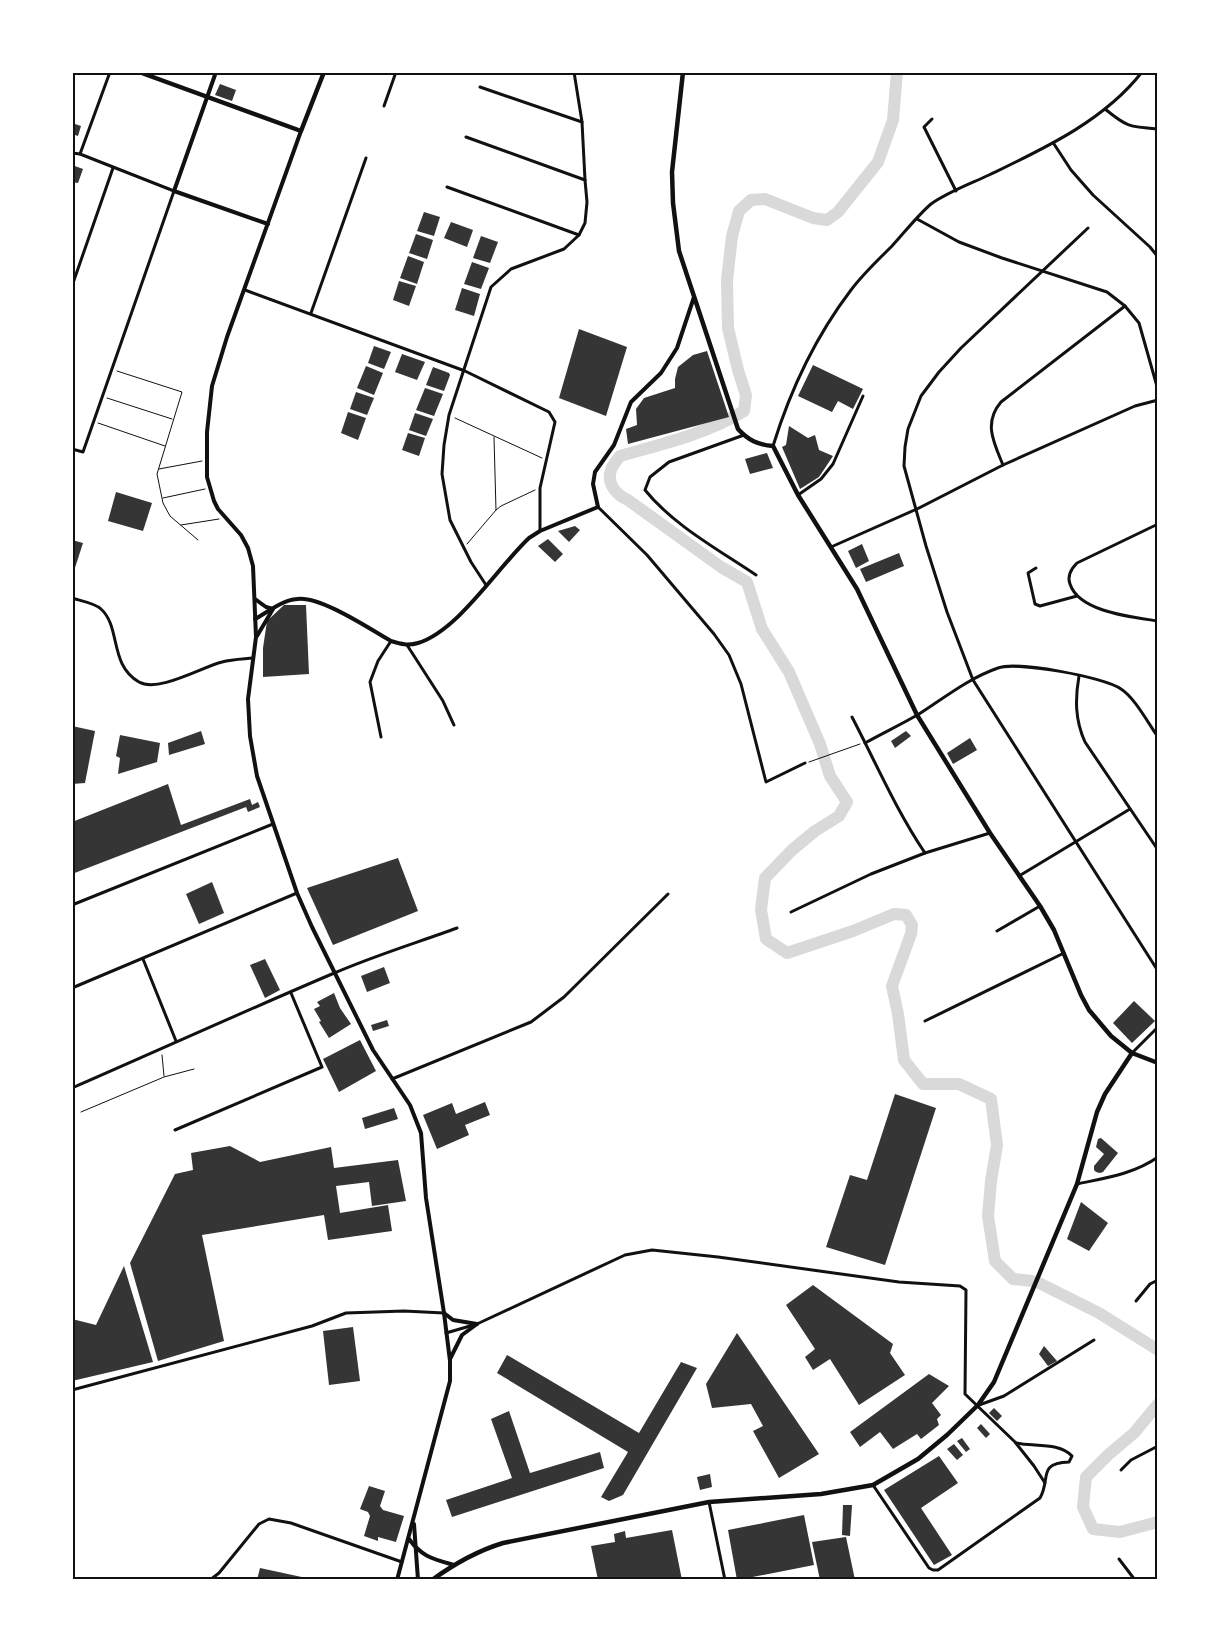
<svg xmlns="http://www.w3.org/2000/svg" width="1230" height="1652" font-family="Signika,sans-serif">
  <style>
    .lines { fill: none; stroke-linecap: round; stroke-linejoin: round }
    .river { stroke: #d9d9d9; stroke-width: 12 }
    .building { fill: #353535 }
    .path { stroke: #111; stroke-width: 1 }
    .minor { stroke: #111; stroke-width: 3 }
    .tertiary { stroke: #111; stroke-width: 4 }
    .secondary { stroke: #111; stroke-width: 4.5 }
    .neatline { fill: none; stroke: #111; stroke-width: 2 }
  </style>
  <rect width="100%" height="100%" fill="#fff"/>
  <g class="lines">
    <g class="river">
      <path d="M897,72l-4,48 -15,42 -40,50 -11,8 -14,-2 -48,-19 -14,1 -12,11 -7,25 -5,44 1,48 10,42 8,25 -2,16c-38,23 -82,33 -124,45 -3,4 -8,10 -9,14 -5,14 6,25 17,30l93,67 26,15 15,47 27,43 31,72 10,32 17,26 -8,14 -24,15 -23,19 -27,28 -4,32 5,29 21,14 66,-22 41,-17 12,1 6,10 -1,9 -19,52 6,28 6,46 19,24h36l32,15 6,46 -6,36 -3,35 7,45 18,18 19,2"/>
      <polyline points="1039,1283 1099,1313 1158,1350"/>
      <polyline points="1158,1404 1134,1433 1108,1455 1086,1477 1083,1507 1093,1529 1120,1532 1158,1522"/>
    </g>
  </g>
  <g class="building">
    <polygon points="220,84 236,90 232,101 215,95"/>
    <polygon points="72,123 81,126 78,136 72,134"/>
    <polygon points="72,165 83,169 78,183 72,182"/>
    <polygon points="424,212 440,217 434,236 417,231"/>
    <polygon points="451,222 473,230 467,247 444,238"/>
    <polygon points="416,234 433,240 427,259 409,253"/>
    <polygon points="481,236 498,242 490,263 473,258"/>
    <polygon points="408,256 424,262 417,284 400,278"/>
    <polygon points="472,262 489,268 481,289 464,284"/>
    <polygon points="399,281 416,286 409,306 393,300"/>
    <polygon points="462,288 480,294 474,316 455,310"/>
    <polygon points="579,329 627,347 606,416 559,398"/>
    <polygon points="374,346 391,352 384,369 368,363"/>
    <polygon points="707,351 729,417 628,444 626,429 637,425 636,409 644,398 675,388 675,379 678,367 693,355"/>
    <polygon points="402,354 425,362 417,380 395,372"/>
    <polygon points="813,365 863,389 853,409 838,401 832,412 798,396"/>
    <polygon points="366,366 383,373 374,395 357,388"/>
    <polygon points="433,367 449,373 450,375 444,391 426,385"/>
    <polygon points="425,388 443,394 434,416 416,410"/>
    <polygon points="356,392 374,398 367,415 350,409"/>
    <polygon points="348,412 366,418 358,440 341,433"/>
    <polygon points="415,413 433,419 426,436 409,430"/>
    <polygon points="789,426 808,438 815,435 819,450 833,456 819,477 800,489 782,447 786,445"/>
    <polygon points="408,433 425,438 419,456 402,450"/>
    <polygon points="767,453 773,468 750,474 745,459"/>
    <polygon points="116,492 152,503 143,531 108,521"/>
    <polygon points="575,526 580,530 569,542 558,531"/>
    <polygon points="548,539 563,554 555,562 538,546"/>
    <polygon points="72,540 83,543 73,574 72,573"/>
    <polygon points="862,544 869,561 856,568 848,551"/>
    <polygon points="899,553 904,566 866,582 860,569"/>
    <polygon points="284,605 306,605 309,674 263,677 263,648 267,621"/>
    <polygon points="72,726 95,731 85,783 72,784"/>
    <polygon points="201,731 205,744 169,755 168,743"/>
    <polygon points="906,731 911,736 895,748 891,741"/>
    <polygon points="120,735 160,743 157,762 118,774 120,758 116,756"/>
    <polygon points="970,738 977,750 953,764 947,753"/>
    <polygon points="168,784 181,825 250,799 252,805 258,802 260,807 248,812 246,807 72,874 72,822"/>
    <polygon points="398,858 418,911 333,945 307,888"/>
    <polygon points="212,882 224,913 199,924 186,894"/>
    <polygon points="265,959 280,990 265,998 250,965"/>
    <polygon points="384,967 390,983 367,992 361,976"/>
    <polygon points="334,993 340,1008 351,1024 329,1038 319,1022 321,1021 314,1009 320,1006 317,1002"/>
    <polygon points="1134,1001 1155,1021 1132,1043 1113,1023"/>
    <polygon points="387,1020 389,1026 373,1031 371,1025"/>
    <polygon points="360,1040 376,1071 339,1092 323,1059"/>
    <polygon points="895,1094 936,1108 885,1265 826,1247 850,1175 867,1180"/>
    <polygon points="485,1102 490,1115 465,1125 469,1135 437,1149 423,1115 452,1103 456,1114"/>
    <polygon points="394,1108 398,1119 365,1129 362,1118"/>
    <polygon points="1101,1138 1118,1153 1103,1172 1100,1173 1096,1172 1094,1170 1094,1166 1104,1154 1096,1147 1098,1139"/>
    <polygon points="230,1146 260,1162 331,1147 334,1168 398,1160 406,1201 372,1206 369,1182 336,1186 340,1213 388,1205 392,1231 328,1240 324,1215 202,1235 224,1341 158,1361 130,1263 175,1174 193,1170 191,1153"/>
    <polygon points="1081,1202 1108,1223 1089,1251 1067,1239"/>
    <polygon points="124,1266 153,1362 72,1381 72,1319 96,1325"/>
    <polygon points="813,1285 893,1344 890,1353 905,1375 859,1405 830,1359 813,1370 805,1357 815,1349 786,1305"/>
    <polygon points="353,1327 360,1381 329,1385 323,1331"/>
    <polygon points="737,1333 819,1454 779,1478 753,1431 763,1426 751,1404 712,1408 706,1384"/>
    <polygon points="1044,1346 1057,1361 1048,1366 1039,1354"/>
    <polygon points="507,1355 639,1433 681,1362 697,1368 623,1495 609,1501 601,1497 628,1452 497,1373"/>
    <polygon points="929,1374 949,1386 932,1403 941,1415 937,1419 939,1425 921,1439 917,1434 893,1449 880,1432 860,1447 850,1432"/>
    <polygon points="994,1408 1002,1416 997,1421 989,1413"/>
    <polygon points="509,1411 530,1473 600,1452 604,1468 452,1517 446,1500 512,1478 491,1419"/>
    <polygon points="981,1424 990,1434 986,1438 977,1428"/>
    <polygon points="962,1438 970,1449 966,1452 957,1441"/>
    <polygon points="954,1444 963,1455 957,1460 947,1449"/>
    <polygon points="939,1456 958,1483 921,1508 952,1555 934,1565 884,1490"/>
    <polygon points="710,1474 712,1487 700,1490 697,1477"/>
    <polygon points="369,1486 385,1491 380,1506 383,1510 404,1516 396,1542 378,1537 378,1541 364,1536 370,1516 368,1512 360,1509"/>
    <polygon points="843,1505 852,1505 850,1536 842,1535"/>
    <polygon points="804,1515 814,1565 737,1580 728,1530"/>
    <polygon points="672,1530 682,1580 598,1580 591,1546 615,1542 614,1534 625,1531 626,1538"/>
    <polygon points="846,1537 855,1580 820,1580 812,1542"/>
    <polygon points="260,1568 311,1579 311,1580 257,1580"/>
  </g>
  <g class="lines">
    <g class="path">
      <polyline points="117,371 182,392 157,474 163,503 170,516 198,540"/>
      <polyline points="107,398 172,419"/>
      <polyline points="455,418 542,458"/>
      <polyline points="98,423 165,446"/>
      <polyline points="494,437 496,510"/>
      <polyline points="159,469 202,461"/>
      <polyline points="163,498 205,489"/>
      <polyline points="181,525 219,519"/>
      <polyline points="467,544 496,510 501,506 535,490"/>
      <polyline points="809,762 860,744"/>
      <polyline points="162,1055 164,1076"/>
      <polyline points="81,1112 164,1077 194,1069"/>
    </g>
    <g class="minor">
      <polyline points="480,87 582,122"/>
      <polyline points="384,106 396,72"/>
      <path d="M1105,109c22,18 24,18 53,20"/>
      <polyline points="932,119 924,127 956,191"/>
      <polyline points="466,137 585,180"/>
      <polyline points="1054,144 1071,170 1093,195 1150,247 1158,257"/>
      <polyline points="72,153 80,154 174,191 83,452 72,449"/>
      <polyline points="80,154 110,72"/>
      <polyline points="447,187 579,235"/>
      <polyline points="917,219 959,242 1002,258 1107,292 1125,306 1139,323 1158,390"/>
      <polyline points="1088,228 961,348 939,372 921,396 908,429 905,447 904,466 926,546 947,612 973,680 1158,971"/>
      <polyline points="72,286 113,168"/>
      <polyline points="245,290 465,371 549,412 555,422 540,488 540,531"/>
      <polyline points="311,313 366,158"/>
      <path d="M744,435l-75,27 -19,15 -5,13c28,35 74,60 111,85"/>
      <path d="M773,446c17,-55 43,-110 78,-156 12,-16 27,-30 41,-44 12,-13 26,-31 39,-42 17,-12 39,-20 58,-29 54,-26 115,-54 153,-103"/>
      <path d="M1003,465c-9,-22 -20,-42 -2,-63l124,-96"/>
      <polyline points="798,495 821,479 833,464 863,396"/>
      <polyline points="598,507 647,555 714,634 729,655 741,684 766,782 805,763"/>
      <path d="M1158,524l-81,39c-6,6 -10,13 -7,21 9,28 62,33 88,37"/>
      <polyline points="831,547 917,509 1003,465 1135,406 1158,400"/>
      <polyline points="1036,568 1028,573 1035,604 1040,606 1077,596"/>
      <polyline points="486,585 471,562 450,520 442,474 444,445 449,415 491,287 511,269 564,249 579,235 585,223 587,202 585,180 582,122 574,72"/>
      <path d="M72,598c9,3 23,5 29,11 20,18 8,56 38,73 19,11 63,-15 83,-20 10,-3 21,-3 31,-4"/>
      <polyline points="407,645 443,701 454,725"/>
      <path d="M1079,676c-4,23 -4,44 6,66l73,108"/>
      <path d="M852,717c24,46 44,93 73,136"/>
      <polyline points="381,737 370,682 378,661 391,641"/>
      <path d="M865,743c18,-10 37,-19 54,-29 25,-16 50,-36 79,-46 19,-7 106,9 123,21 14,9 27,34 37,48"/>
      <polyline points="1019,876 1130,809"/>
      <polyline points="72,905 273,824"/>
      <polyline points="791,912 871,874 925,853 990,833"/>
      <polyline points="997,931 1040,906"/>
      <polyline points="143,959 176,1041"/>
      <polyline points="72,988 297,893"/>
      <polyline points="925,1021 1064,953"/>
      <polyline points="1132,1053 1158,1027"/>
      <polyline points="392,1079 531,1022 564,997 668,894"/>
      <path d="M72,1088c87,-38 173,-77 260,-114 41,-18 84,-31 125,-46"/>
      <polyline points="175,1130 322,1067 291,993"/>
      <path d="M1077,1184c28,-6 57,-10 81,-27"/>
      <polyline points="1136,1301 1150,1284 1158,1280"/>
      <polyline points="446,1333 477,1324 625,1255 652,1250 718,1257 899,1282 960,1286 966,1290 965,1394 1015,1442 1034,1466 1045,1483"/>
      <polyline points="72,1390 312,1326 346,1313 404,1311 444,1313"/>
      <polyline points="979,1405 1004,1396 1094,1340"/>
      <polyline points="1121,1470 1131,1460 1158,1446"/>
      <path d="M873,1485l56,83 4,2h5l102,-72c11,-19 -3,-35 29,-36l3,-6c-13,-14 -38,-9 -56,-13"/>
      <polyline points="709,1502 725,1580"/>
      <polyline points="1119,1559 1135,1580"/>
      <polyline points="210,1580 219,1573 259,1524 269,1519 291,1523 402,1562"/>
    </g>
    <g class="tertiary">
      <polyline points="216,72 174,191 268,224"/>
      <polyline points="301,131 227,337 212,386 207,432 207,477 214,501 218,509 241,535 248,548 253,566 256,637 248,699 250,736 257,776 297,893 312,927 373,1050 410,1105 421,1133 426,1198 444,1313 450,1361 450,1381 397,1580"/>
      <polyline points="255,599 266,607 273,609 257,636"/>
      <path d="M255,619c13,-7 27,-19 42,-20 22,-4 73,30 94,42 10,3 17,5 27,2 40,-12 80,-76 111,-105l11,-7 58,-24 -5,-23 2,-12 19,-27 17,-43 30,-29 16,-25 17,-51"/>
      <polyline points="444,1313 453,1320 477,1324"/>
      <polyline points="450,1359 462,1335 477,1324"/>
      <polyline points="414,1524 418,1580"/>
      <path d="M409,1539c13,18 24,20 45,26"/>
    </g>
    <g class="secondary">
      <polyline points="139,72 301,131 324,72"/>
      <path d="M683,72l-11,100 1,31 6,48 59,178c10,11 20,16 35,17l25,49 59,94 60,126 73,118 50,73 14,24 27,65 8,15 22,26 21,17 26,10"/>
      <path d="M432,1580c22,-16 45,-29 71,-37l206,-41 112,-8 52,-9 45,-26 29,-24 31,-30 16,-23 83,-198 20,-72 8,-18 27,-41"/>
    </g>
  </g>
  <rect width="1230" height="1652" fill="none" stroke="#ffffff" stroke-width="148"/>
  <rect x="74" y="74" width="1082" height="1504" class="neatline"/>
</svg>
